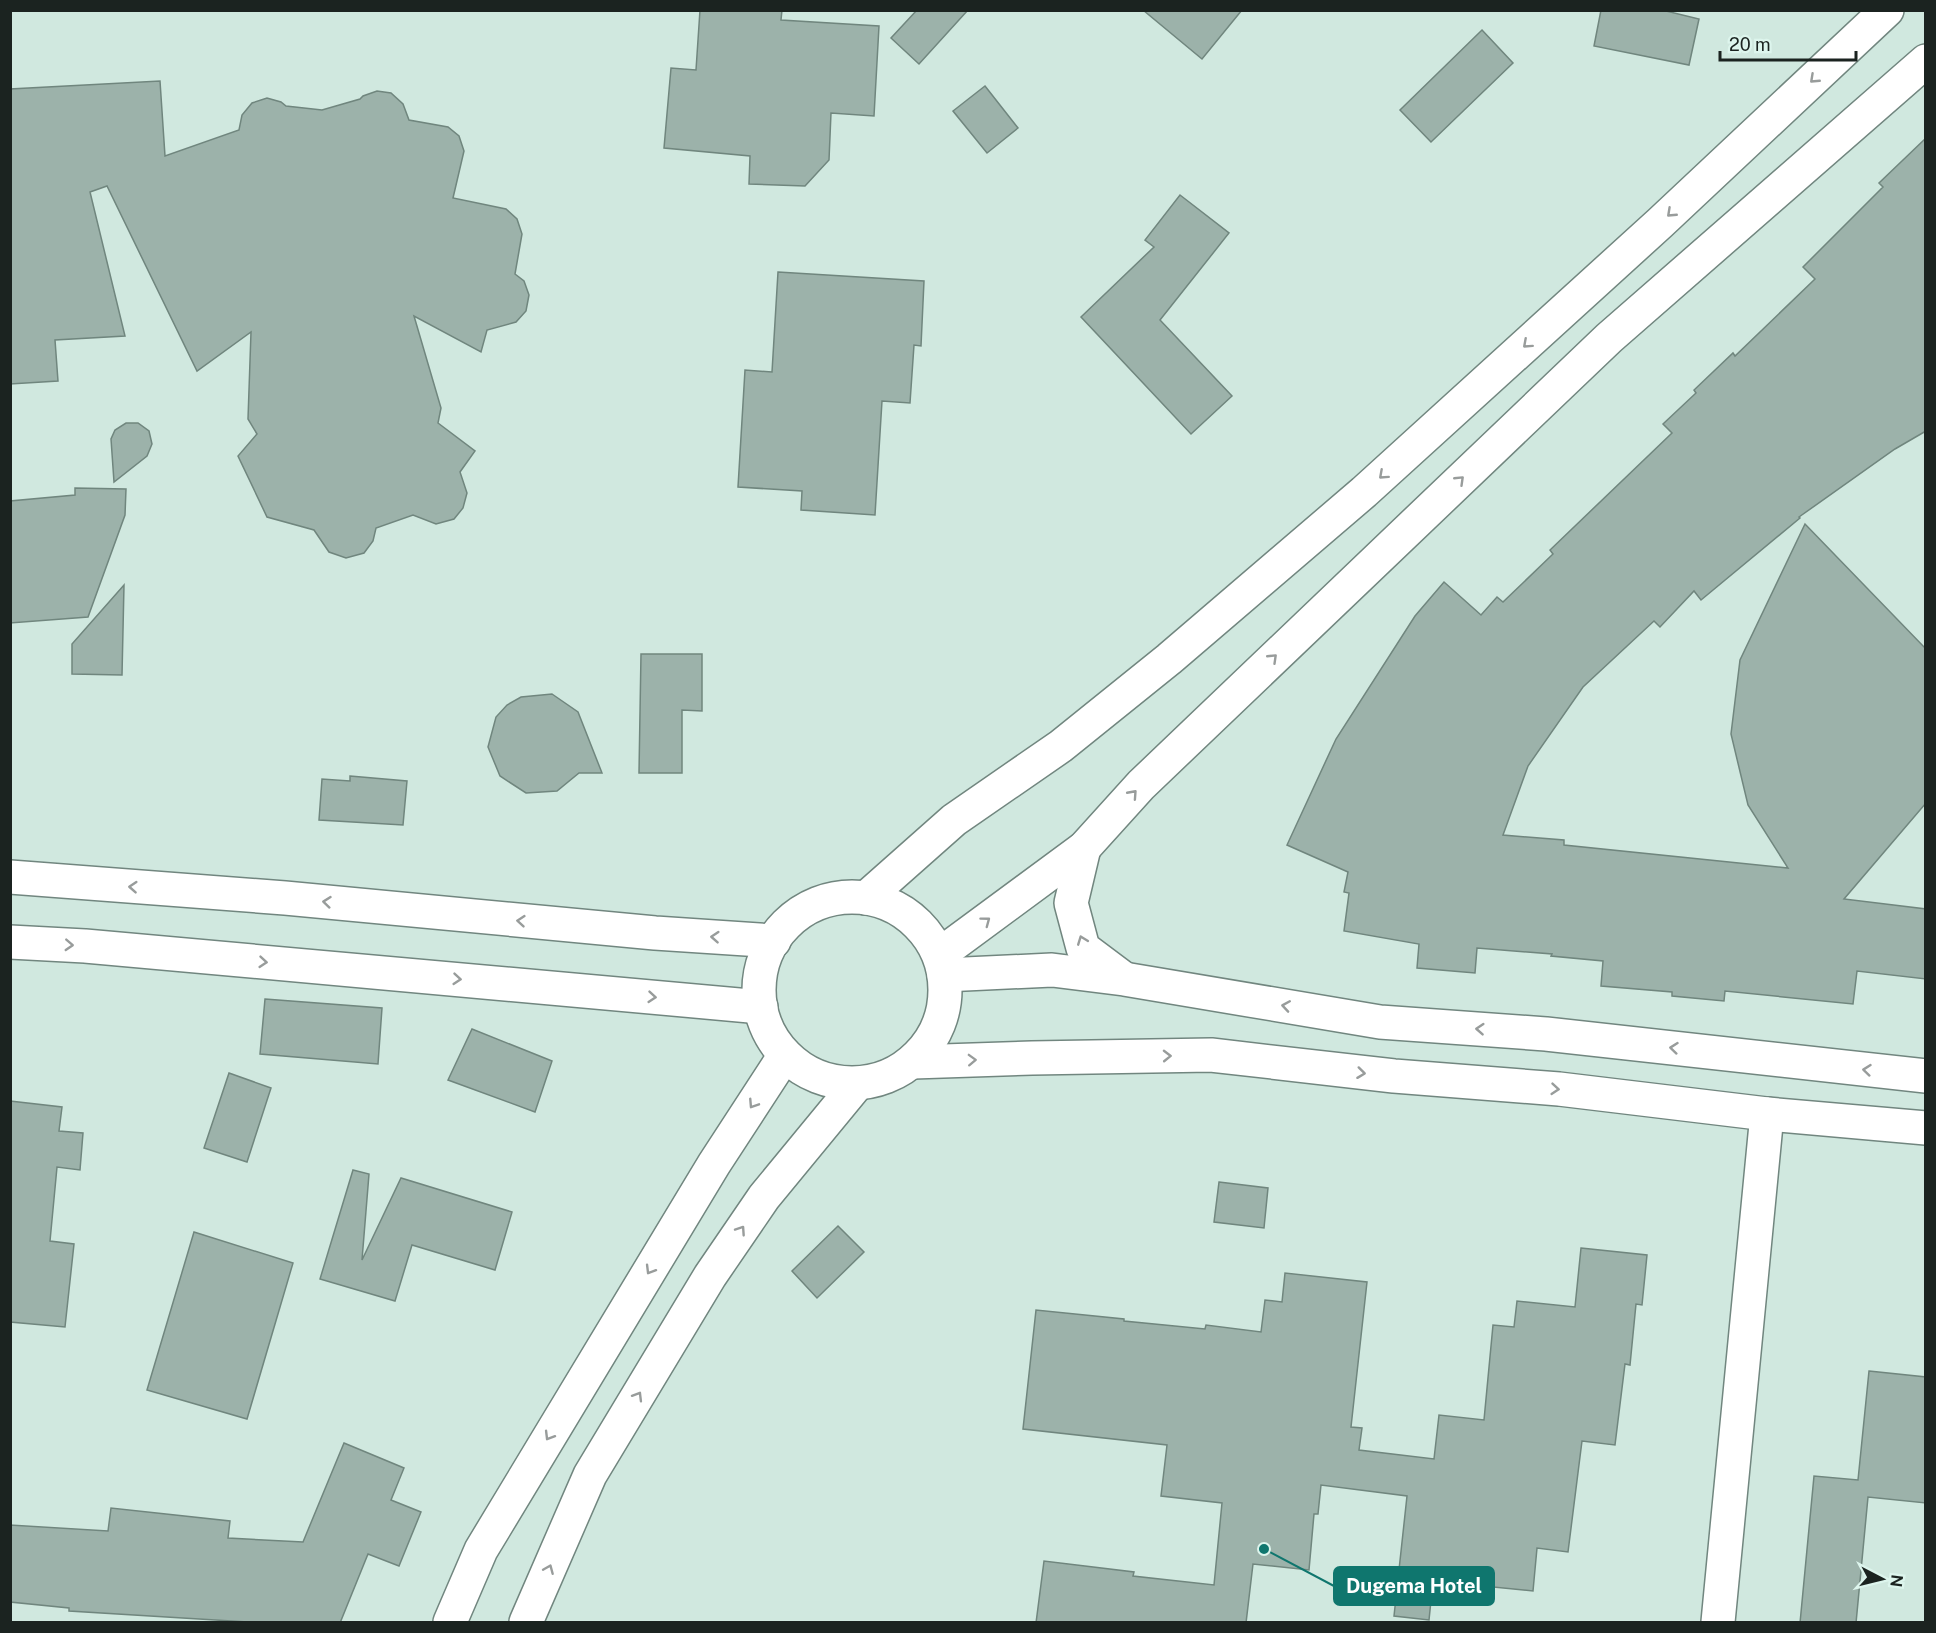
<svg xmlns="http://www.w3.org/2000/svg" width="1936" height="1633" font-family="'Public Sans',sans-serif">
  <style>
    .building { fill: #9cb2aa; stroke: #70867e; stroke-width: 1.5 }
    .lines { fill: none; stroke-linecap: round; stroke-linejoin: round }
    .minor-casing { stroke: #71867f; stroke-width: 36 }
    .tertiary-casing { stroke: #71867f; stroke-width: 36 }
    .secondary-casing { stroke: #71867f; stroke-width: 36 }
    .primary-casing { stroke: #71867f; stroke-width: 36 }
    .minor { stroke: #fff; stroke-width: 33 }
    .tertiary { stroke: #fff; stroke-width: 33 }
    .secondary { stroke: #fff; stroke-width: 33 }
    .primary { stroke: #fff; stroke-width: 33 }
    .oneway { stroke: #989c9b }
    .leader { fill: none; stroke: #0f766e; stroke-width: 2 }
    .callout-dot { fill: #0f766e; stroke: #ddf5ed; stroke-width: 2 }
    .callout { fill: #0f766e; stroke: #0f766e; stroke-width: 2 }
    .callout-label { font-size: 20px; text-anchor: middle; font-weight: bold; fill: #fff }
  </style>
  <rect width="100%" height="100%" fill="#d0e8df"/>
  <g class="building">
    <polygon points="700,10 782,10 781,20 879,26 874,116 831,113 829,160 805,186 749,184 750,156 664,148 671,68 696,70"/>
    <polygon points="917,10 968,10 919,64 891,38"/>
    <polygon points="1143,10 1242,10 1202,59"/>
    <polygon points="1601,10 1662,10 1699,19 1689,65 1594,46"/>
    <polygon points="1482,30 1513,63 1431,142 1400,110"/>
    <polygon points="160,81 165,156 239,130 242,115 252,103 267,98 281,102 286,106 322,110 360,99 363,96 377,91 391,93 403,104 409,120 448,127 459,136 464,151 453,198 506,209 517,219 522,234 515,274 524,281 529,295 526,311 516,322 487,330 481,352 414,316 441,408 438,423 475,451 460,472 467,493 463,508 454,519 436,524 413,515 376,528 373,541 364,553 346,558 329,552 314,530 267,517 238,456 257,434 248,419 251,332 197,371 107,186 90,192 125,336 55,340 58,381 10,384 10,89"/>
    <polygon points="985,86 1018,128 987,153 953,111"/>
    <polygon points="1926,138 1926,431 1895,449 1799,517 1800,518 1701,600 1694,591 1660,627 1654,621 1583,687 1528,766 1503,835 1564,840 1564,845 1788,868 1748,805 1731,734 1740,660 1805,524 1926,649 1926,803 1844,899 1926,909 1926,979 1857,971 1853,1004 1725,991 1724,1001 1672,996 1672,992 1601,986 1603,961 1551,956 1552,954 1477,948 1475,973 1417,968 1419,944 1344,931 1349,893 1344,892 1348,872 1287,845 1336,739 1415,616 1444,582 1481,615 1497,597 1503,602 1553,554 1550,550 1672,433 1663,424 1696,393 1694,390 1733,353 1735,356 1815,279 1803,267 1883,187 1879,183"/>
    <polygon points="1180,195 1229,233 1160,320 1232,396 1191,434 1081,317 1154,247 1145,240"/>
    <polygon points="778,272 924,281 921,346 914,345 910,403 882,401 875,515 801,510 802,491 738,487 745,370 772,372"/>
    <polygon points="126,423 138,423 149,431 152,444 147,456 114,482 111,439 115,430"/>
    <polygon points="75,488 126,489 125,515 88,617 10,623 10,501 75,495"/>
    <polygon points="124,585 122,675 72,674 72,644"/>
    <polygon points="641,654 702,654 702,711 682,710 682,773 639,773"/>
    <polygon points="552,694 578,712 602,773 579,773 557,791 526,793 500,776 488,747 496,717 507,705 521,697"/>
    <polygon points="350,776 407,781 403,825 319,820 322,779 350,781"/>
    <polygon points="265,999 382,1008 378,1064 260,1054"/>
    <polygon points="472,1029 552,1061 535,1112 448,1080"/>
    <polygon points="229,1073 271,1088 247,1162 204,1148"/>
    <polygon points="10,1101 62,1107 59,1131 83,1133 80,1170 57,1167 50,1241 74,1244 65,1327 10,1322"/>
    <polygon points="353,1170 369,1174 362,1260 401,1178 512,1212 495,1270 412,1245 395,1301 320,1279"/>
    <polygon points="1219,1182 1268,1188 1264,1228 1214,1222"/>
    <polygon points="838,1226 864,1252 817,1298 792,1271"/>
    <polygon points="194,1232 293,1263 247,1419 147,1390"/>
    <polygon points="1581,1248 1647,1255 1642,1305 1636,1304 1630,1365 1625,1364 1615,1445 1582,1441 1568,1552 1537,1548 1533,1591 1433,1581 1429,1620 1394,1616 1407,1496 1321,1485 1318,1514 1314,1514 1309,1570 1253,1564 1246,1623 1036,1623 1044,1561 1134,1572 1133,1576 1214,1585 1222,1503 1161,1496 1167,1445 1023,1429 1036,1310 1124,1319 1124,1321 1205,1329 1206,1325 1261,1332 1265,1300 1282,1302 1285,1273 1367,1282 1351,1427 1362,1428 1359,1450 1434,1459 1439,1415 1484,1420 1493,1325 1514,1327 1517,1301 1575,1307"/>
    <polygon points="1869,1371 1926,1377 1926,1503 1868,1497 1856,1623 1800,1623 1814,1476 1858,1480"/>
    <polygon points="344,1443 404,1468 391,1500 421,1512 399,1566 368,1554 340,1623 263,1623 69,1611 69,1608 10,1602 10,1525 108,1531 111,1508 230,1521 228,1538 303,1542"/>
  </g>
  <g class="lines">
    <g class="minor-casing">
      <polyline id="minor" points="1718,1622 1767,1114"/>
    </g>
    <g class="tertiary-casing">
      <g id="tertiary">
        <polyline points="450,1622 481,1550 714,1164 785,1055"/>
        <polyline points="526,1622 590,1475 710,1276 764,1197 857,1084"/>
      </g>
    </g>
    <g class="secondary-casing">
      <g id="secondary">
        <polyline points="10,877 285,898 655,933 774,941"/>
        <polyline points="10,942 85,946 761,1007"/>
      </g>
    </g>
    <g class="primary-casing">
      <g id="primary">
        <polyline points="1084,848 1071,903 1083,948 1123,978"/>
        <circle cx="852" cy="990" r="93"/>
        <polyline points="866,898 954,820 1061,746 1169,659 1364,492 1660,223 1887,10"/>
        <polyline points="939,955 1084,848 1141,785 1609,338 1926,61"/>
        <polyline points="944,975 1052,970 1124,979 1380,1022 1546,1034 1926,1076"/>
        <polyline points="913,1062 1032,1058 1211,1055 1394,1076 1559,1089 1767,1114 1926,1128"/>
      </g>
    </g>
    <use href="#minor" class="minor"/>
    <use href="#tertiary" class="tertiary"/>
    <use href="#secondary" class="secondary"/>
    <use href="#primary" class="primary"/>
  </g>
  <defs><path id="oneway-chevron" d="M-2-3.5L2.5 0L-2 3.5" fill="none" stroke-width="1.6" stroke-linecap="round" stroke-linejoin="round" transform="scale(1.5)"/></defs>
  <g class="oneway">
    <use href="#oneway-chevron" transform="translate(1814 79) rotate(137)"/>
    <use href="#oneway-chevron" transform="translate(1671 213) rotate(137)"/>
    <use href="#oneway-chevron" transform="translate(1527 344) rotate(138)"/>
    <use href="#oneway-chevron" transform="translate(1383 475) rotate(138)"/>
    <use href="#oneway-chevron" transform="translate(1460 480) rotate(-44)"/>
    <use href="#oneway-chevron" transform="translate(1273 658) rotate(-44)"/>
    <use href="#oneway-chevron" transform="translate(1133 794) rotate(-48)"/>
    <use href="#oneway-chevron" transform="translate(133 887) rotate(-176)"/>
    <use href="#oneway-chevron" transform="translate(327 902) rotate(-174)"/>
    <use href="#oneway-chevron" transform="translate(521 921) rotate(-175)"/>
    <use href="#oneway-chevron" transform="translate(986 921) rotate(-37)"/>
    <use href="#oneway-chevron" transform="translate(715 937) rotate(-176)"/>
    <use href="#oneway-chevron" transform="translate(1082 940) rotate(-111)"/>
    <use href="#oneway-chevron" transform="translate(69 945) rotate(3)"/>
    <use href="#oneway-chevron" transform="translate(263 962) rotate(5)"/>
    <use href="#oneway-chevron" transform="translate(457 979) rotate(5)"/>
    <use href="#oneway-chevron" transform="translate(652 997) rotate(5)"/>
    <use href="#oneway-chevron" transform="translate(1286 1006) rotate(-171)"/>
    <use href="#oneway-chevron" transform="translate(1480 1029) rotate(-176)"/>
    <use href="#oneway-chevron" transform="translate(1674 1048) rotate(-174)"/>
    <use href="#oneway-chevron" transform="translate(1167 1056) rotate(-1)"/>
    <use href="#oneway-chevron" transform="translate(972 1060) rotate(-2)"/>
    <use href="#oneway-chevron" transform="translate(1867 1070) rotate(-174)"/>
    <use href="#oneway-chevron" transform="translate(1361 1073) rotate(7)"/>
    <use href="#oneway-chevron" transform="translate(1555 1089) rotate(5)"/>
    <use href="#oneway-chevron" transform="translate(753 1104) rotate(123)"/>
    <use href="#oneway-chevron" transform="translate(741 1230) rotate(-56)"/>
    <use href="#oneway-chevron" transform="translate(650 1270) rotate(121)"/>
    <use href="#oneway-chevron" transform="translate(638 1396) rotate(-59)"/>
    <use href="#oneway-chevron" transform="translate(549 1436) rotate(121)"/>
    <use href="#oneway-chevron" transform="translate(549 1569) rotate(-67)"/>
  </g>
  <path class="leader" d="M1264 1549L1334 1586"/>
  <circle class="callout-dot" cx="1264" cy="1549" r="6"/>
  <rect class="callout" x="1334" y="1567" width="160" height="38" rx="6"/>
  <g class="callout-label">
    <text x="1414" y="1593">Dugema Hotel</text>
  </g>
  <rect width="1936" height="1633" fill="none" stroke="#1b2320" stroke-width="24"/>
  <g transform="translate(1882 1579) rotate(97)" stroke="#ddf5ed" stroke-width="4.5" paint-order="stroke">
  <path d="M0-4.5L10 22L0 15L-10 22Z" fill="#1b2320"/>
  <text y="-9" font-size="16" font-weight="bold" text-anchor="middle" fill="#1b2320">N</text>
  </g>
  <path d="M1720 51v9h136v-9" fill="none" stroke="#1b2320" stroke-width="3"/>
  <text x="1729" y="51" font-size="18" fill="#1b2320" stroke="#ddf5ed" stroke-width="4.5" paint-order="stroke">20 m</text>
</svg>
